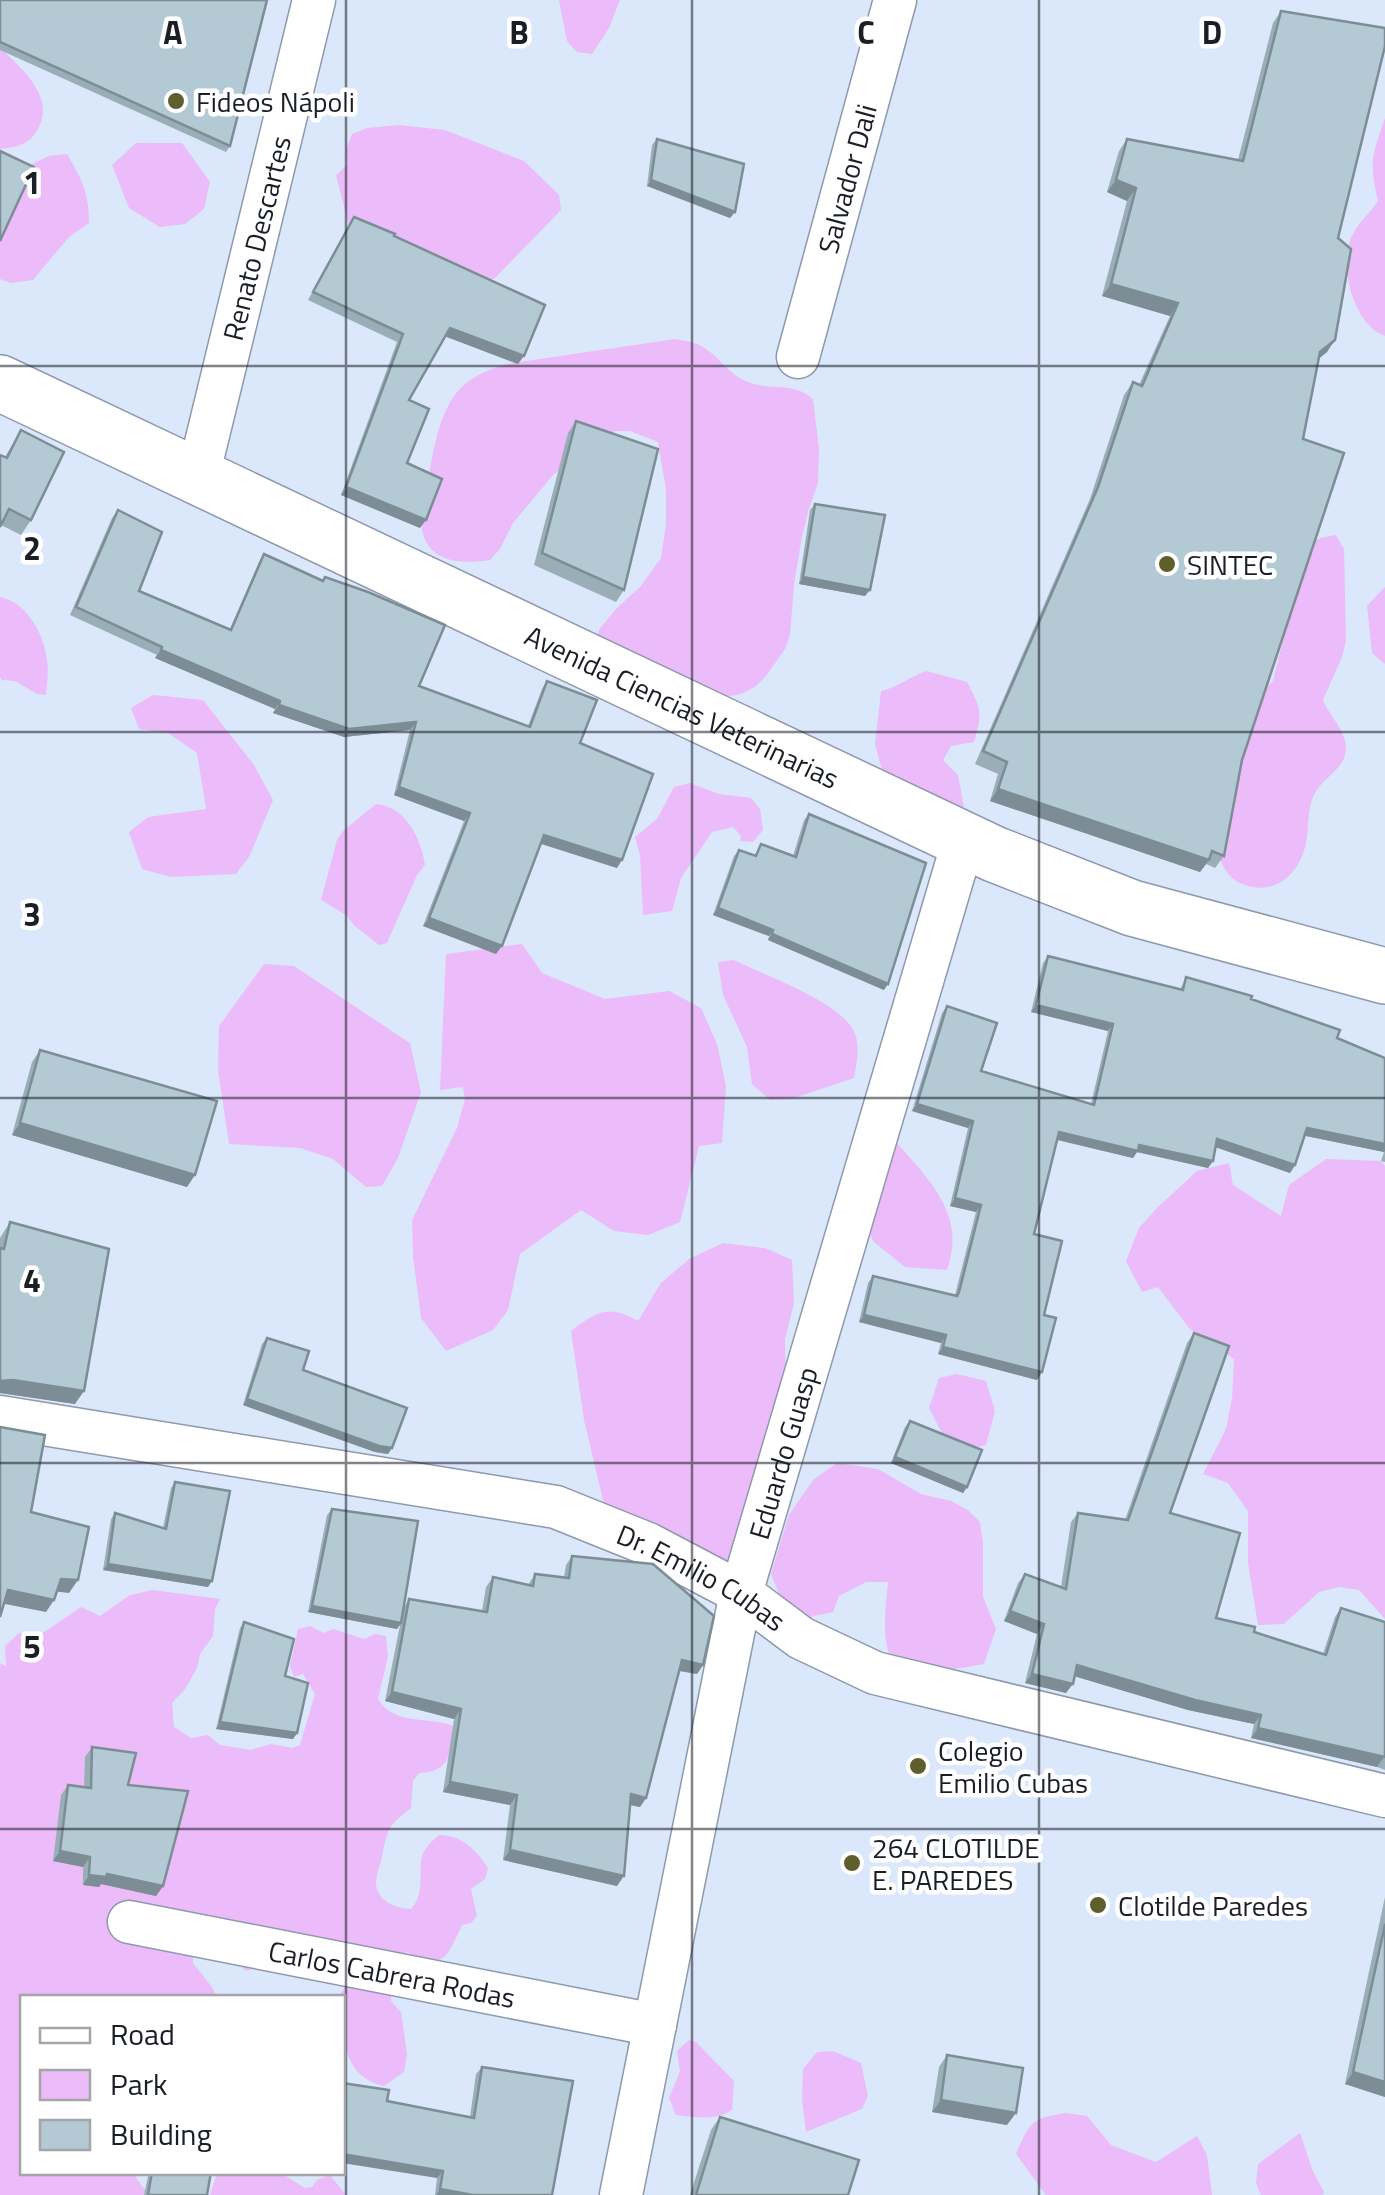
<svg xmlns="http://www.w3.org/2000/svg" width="1385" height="2195" font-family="'Titillium Web',sans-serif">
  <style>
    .green { fill: #ecbbf9 }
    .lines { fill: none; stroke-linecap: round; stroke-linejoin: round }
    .minor-casing { stroke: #8e99ab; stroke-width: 45 }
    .secondary-casing { stroke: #8e99ab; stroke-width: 58 }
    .minor { stroke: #fff; stroke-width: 42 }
    .secondary { stroke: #fff; stroke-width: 55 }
    .wall { fill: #9aaeb7 }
    .shaded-wall { fill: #7d8d95 }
    .building { fill: #b3cad5; stroke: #7d8d95; stroke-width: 2.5 }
    .grid { fill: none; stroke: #1a1e25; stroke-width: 2.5; stroke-opacity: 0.55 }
    .poi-dot { fill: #5e5f2c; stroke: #fff; stroke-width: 4 }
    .labels { text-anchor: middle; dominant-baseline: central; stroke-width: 9; stroke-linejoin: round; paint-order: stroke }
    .poi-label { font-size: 28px; fill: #1a1e25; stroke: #fff; text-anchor: start }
    .street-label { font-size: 28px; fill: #1a1e25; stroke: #fff }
    .grid-label { font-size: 32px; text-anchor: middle; font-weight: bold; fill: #1a1e25; stroke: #fff; stroke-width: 9; stroke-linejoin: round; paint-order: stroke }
  </style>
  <rect width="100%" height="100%" fill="#dbe8fb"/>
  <g class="green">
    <polygon points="559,0 620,0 609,28 592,54 577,52 567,41"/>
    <path d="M0,48c21,19 55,49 39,79 -9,18 -21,20 -39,22z"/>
    <path d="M1385,118v218c-33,-12 -48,-75 -31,-104 6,-11 17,-20 24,-31 -9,-40 -6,-45 7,-83z"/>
    <polygon points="399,125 445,130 524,161 559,195 561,210 496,277 483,285 355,250 336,175 347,165 346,149 352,134 367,128"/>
    <polygon points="136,143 182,143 210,182 204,209 185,224 160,227 129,208 112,165"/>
    <path d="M67,154c15,26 22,38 22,69l-20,14 -36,43 -22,3 -11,-4v-110l13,4 36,-17z"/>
    <path d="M675,339c11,2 22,3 31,10 16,11 25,28 45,34 24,8 41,-2 62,16l6,50 -1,34 -10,29 -7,30 -7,43 -4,50 -5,14 -19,27 -11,11 -14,7 -38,7 -109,-57 6,-16 17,-20 23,-21 21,-29 5,-34v-34l-8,-48 -28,-11h-15l-13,8 -48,35 -41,49 -13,26 -10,11c-32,5 -67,2 -69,-39 -1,-14 6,-31 8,-45 5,-30 12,-72 36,-92 12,-10 28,-16 42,-20z"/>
    <path d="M1336,535l8,14 2,92 -4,16 -19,43c6,16 23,30 23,48 0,22 -25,29 -33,49 -6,16 -4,31 -7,46 -6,30 -30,53 -61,42 -17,-6 -23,-18 -27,-34l33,-149 22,-21 34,-138 14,-5z"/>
    <polygon points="1385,587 1385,664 1372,653 1367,606"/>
    <path d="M0,597c27,5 45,39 47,64 2,11 0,22 -1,34l-9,-1 -22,-13 -13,-1 -2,-3z"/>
    <path d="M927,671l40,11c14,26 16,31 7,60l-23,4 -8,14 15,15 6,32 -23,-3 -58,-31 -8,-29 6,-53c18,-4 29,-15 46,-20z"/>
    <polygon points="153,695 203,700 254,765 273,800 249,857 236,874 171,877 142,869 129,832 148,817 206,809 197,753 168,733 139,729 131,708"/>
    <polygon points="690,783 719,794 751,798 760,809 763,830 753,842 740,841 741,836 733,827 712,832 681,878 672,911 643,915 640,855 635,837 657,819 674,787"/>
    <path d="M376,804c30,2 45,35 49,61l-8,10 -30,68 -8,2 -24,-19 -9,-11 -25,-15 16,-60 6,-9z"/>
    <polygon points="522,944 542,973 605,999 669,991 701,1008 717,1044 726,1086 722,1143 699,1146 680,1222 648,1235 614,1231 581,1210 520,1254 508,1310 493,1330 446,1351 421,1318 413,1256 412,1220 457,1128 465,1099 463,1087 440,1090 446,954"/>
    <path d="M734,960c32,16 95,38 116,65 12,14 7,37 4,53l-63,21 -21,1 -18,-16 -5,-37 -24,-52 -5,-33z"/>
    <polygon points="264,964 294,966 410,1043 421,1092 398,1158 382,1186 366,1187 333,1159 300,1148 229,1144 218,1070 219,1026"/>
    <path d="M887,1132c35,41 82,79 60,138l-42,-3 -31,-25 -19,-35z"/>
    <polygon points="1326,1159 1381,1161 1385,1166 1385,1619 1359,1590 1339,1587 1319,1592 1284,1624 1258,1625 1248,1563 1248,1511 1228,1483 1203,1474 1226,1429 1232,1399 1234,1359 1189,1328 1158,1287 1142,1292 1126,1261 1139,1228 1158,1207 1197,1171 1229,1163 1233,1185 1281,1216 1289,1185"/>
    <path d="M723,1243l42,5 27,12 2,43 -9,36 1,73 -49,156 -64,3 -44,-9 -17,-24 -28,-118 -13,-89c26,-20 38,-27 67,-10l23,-38 28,-24z"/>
    <polygon points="957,1374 986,1381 995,1411 986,1445 961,1451 945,1439 929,1408 939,1378"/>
    <path d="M837,1463l41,6 43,25 30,7 17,9 12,12 3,22v53l13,32 -12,35 -83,14c-22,-32 -16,-60 -13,-96h-22l-27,14 -6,16 -28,6 -19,-7 -15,-37 18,-59 24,-35z"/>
    <path d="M153,1590l67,9 -5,10 -2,27 -13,18 -3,14 -12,21 -13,14 2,24 17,11 17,-3 12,10 31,5 20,-6 21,4 8,-3 15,-51 -12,-20 -9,3 -4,-11 8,-37 12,-3 14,7 9,-4 31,10 11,-5 11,2 2,20 -10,43c16,27 50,17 75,27 -4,27 0,45 -34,47l-6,8 -2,27c-6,5 -14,11 -19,17 -6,9 -8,21 -10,32 -2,8 -5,16 -6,24 -1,19 19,28 35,28 18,-20 2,-44 16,-62 3,-5 8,-8 12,-12 23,0 37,15 49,33l-3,11 -14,10 6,27 -6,7 -9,2c-15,33 -20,47 -55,27 -11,17 -16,29 -16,49l10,11 6,42 -3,18 -20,14c-44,-10 -41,-53 -42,-88l-3,-1 12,-22 -87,-10 -18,6 -17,-17 -36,-25v34l19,24 5,10 -195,1v174l116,1 -2,5 10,13 13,4h-159v-532l6,3 -1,-20 14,-13 21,2 41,-28 19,9 30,-21z"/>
    <path d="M689,2040l7,2 38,39 -2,29c-16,11 -37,7 -56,5l-7,-17 11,-27 -3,-20z"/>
    <polygon points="833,2051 861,2063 868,2096 862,2109 806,2132 802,2100 803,2069 817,2052"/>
    <path d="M1066,2113l21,3 24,29 45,17 41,-26 10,19 5,40h-166l-30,-41c14,-32 15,-36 50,-41z"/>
    <polygon points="1300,2133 1312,2169 1324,2192 1322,2195 1261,2195 1256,2183 1258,2164"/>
    <polygon points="217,2173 281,2173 305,2188 312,2187 317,2180 330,2175 346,2195 210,2195"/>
  </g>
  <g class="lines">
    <g class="minor-casing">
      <g id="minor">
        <path id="s1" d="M798,357l97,-357"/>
        <path id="s2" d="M198,476l116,-476"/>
        <path id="s3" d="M0,1417l556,90 92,37 93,49 60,45 74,35 510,123"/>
        <path id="s4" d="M129,1922l526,103"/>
        <path id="s5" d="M621,2195l120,-602 223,-754"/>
      </g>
    </g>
    <g class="secondary-casing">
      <g id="secondary">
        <path id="s6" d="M0,383l994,471 138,54 253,68"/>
      </g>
    </g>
    <use href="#minor" class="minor"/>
    <use href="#secondary" class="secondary"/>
  </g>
  <g class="wall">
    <polygon points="0,0 230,146 226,152 0,50"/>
    <polygon points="1281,11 1338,238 1327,352 1318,359 1224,856 1215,868 1206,864 1200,872 990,801 998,774 975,764 1090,499 1124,395 1133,382 1139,385 1170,316 1102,296 1127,201 1107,192 1119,151 1127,139 1238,160 1273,23"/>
    <polygon points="657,139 735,212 730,218 647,186 652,145"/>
    <polygon points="354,217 394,236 518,364 445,336 409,400 407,463 420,528 341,495 397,342 308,300"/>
    <polygon points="576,421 624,590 616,602 534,565 568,433"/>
    <polygon points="21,430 31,520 21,535 1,525 5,457"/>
    <polygon points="815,504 865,596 799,584 810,510"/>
    <polygon points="118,510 139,591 230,629 259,562 264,554 322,580 325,577 419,686 528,726 542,689 547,681 580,743 617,868 541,844 496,954 423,926 464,821 394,795 410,730 344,737 273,713 275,709 155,658 157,655 70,615 112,518"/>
    <polygon points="809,814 884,990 768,940 769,936 713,915 734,856 739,850 754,856 761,844 793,856 804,820"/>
    <polygon points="1048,956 1180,990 1186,977 1251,999 1337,1038 1385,1058 1385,1162 1381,1161 1384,1152 1305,1136 1295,1165 1290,1173 1216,1147 1213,1161 1208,1168 1137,1152 1133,1158 1057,1140 1034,1234 1044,1315 1037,1380 938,1354 941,1343 859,1322 868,1283 873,1276 955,1295 976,1212 950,1206 968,1128 912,1111 942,1013 947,1006 981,1071 1091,1104 1108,1031 1031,1012 1043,963"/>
    <polygon points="40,1050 187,1187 12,1135 32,1062"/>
    <polygon points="10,1222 75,1404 0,1393 0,1238"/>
    <polygon points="1194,1333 1170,1513 1216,1618 1323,1654 1335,1617 1341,1608 1385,1622 1385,1770 1377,1767 1251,1738 1254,1724 1188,1710 1075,1676 1066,1693 1025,1683 1037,1634 1004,1621 1018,1583 1025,1574 1061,1587 1071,1522 1078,1513 1125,1520 1187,1343"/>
    <polygon points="267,1338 392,1448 388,1454 375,1452 243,1405 262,1344"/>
    <polygon points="910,1421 967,1487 963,1493 891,1463 905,1427"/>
    <polygon points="175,1482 208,1587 103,1570 111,1519 115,1513 163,1528 171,1488"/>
    <polygon points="332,1509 404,1607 409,1599 482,1611 486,1587 493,1577 528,1585 535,1574 564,1577 566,1565 572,1556 703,1665 697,1674 679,1671 646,1798 640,1807 630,1805 617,1886 503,1860 510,1805 443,1792 454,1719 385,1701 400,1625 397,1629 308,1612 327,1515"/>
    <polygon points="244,1622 285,1676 297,1733 293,1739 216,1729 240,1628"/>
    <polygon points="92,1747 128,1785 163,1886 156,1896 101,1884 99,1887 83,1885 83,1867 53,1861 61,1795 68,1785 84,1787 85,1757"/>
    <polygon points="1385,1897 1385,2097 1345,2084"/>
    <polygon points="947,2055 1007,2125 932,2112 939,2067"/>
    <polygon points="482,2067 552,2195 435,2195 437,2178 387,2101 470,2117 476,2074"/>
    <polygon points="720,2117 848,2195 690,2195 711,2130"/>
    <polygon points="149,2172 211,2172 207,2195 144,2195"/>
  </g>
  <g class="shaded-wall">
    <polygon points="651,180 735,212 730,218 647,186"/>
    <polygon points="1116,180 1136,188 1127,201 1107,192"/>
    <polygon points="1111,284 1178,303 1170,316 1102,296"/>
    <polygon points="450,328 524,356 518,364 444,336"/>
    <polygon points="1335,340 1327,352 1311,365 1320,352"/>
    <polygon points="346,487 426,520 420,528 341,495"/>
    <polygon points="803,577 870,590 865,596 799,584"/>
    <polygon points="161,650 280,701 275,709 155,658"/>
    <polygon points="279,705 416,722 410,730 344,737 273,713"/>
    <polygon points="399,787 470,813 464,821 394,795"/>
    <polygon points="998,789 1209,860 1200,872 990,801"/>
    <polygon points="544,835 622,860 617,868 539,843"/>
    <polygon points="718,908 773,930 769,936 713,915"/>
    <polygon points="429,918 502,946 496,954 423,926"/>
    <polygon points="772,934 888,984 884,990 768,940"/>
    <polygon points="1036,1005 1113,1024 1108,1031 1031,1012"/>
    <polygon points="917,1104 973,1121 968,1128 912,1111"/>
    <polygon points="20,1123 195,1175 187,1187 12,1135"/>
    <polygon points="1307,1128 1385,1144 1385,1151 1384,1152 1302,1135"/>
    <polygon points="1059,1132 1139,1145 1213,1161 1208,1168 1137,1152 1133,1158 1054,1139"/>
    <polygon points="1217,1139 1295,1165 1290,1173 1212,1146"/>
    <polygon points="955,1198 981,1205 976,1212 950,1206"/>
    <polygon points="864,1315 946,1335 941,1343 859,1322"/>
    <polygon points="943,1347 1042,1372 1037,1380 938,1354"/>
    <polygon points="13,1380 84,1391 75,1404 0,1393 0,1381"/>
    <polygon points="247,1399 392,1448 388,1454 375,1452 243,1405"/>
    <polygon points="895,1457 967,1487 963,1493 891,1463"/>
    <polygon points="108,1564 212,1581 208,1587 103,1570"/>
    <polygon points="61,1579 78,1580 69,1593 52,1591"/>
    <polygon points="8,1590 54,1600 46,1612 0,1603"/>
    <polygon points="312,1606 401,1623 397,1629 308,1612"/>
    <polygon points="1010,1611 1044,1624 1037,1634 1004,1621"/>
    <polygon points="682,1660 703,1665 697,1674 675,1670"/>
    <polygon points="1077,1665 1261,1715 1254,1724 1188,1710 1070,1675"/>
    <polygon points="1032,1674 1073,1684 1066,1693 1025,1683"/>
    <polygon points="392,1692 461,1709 454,1719 385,1701"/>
    <polygon points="220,1722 297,1733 293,1739 216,1729"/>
    <polygon points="1258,1728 1384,1757 1377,1767 1251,1738"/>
    <polygon points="450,1782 517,1795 510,1805 443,1792"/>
    <polygon points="631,1794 646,1798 640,1807 625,1804"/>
    <polygon points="510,1850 624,1876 617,1886 503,1860"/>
    <polygon points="60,1851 90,1857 83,1867 53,1861"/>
    <polygon points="107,1874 163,1886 156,1896 101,1884 99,1887 83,1885 89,1875"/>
    <polygon points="1353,2072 1385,2082 1385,2097 1345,2084"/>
    <polygon points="941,2100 1016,2113 1007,2125 932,2112"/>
    <polygon points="342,2154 443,2171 437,2178 342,2163"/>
    <polygon points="440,2189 473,2195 436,2195"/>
  </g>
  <g class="building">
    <polygon points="0,0 267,0 230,146 0,42"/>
    <polygon points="1281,11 1385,28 1385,46 1338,238 1351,249 1335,340 1320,352 1303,439 1344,453 1242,760 1224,856 1212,851 1209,860 998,789 1007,762 983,751 1098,487 1133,382 1142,386 1178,303 1111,284 1136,188 1116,180 1127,139 1243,161"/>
    <polygon points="657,139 744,164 735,212 651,180"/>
    <polygon points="0,151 34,167 0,241"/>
    <polygon points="354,217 395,234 394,236 545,305 524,356 450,328 409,400 429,409 407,463 442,479 426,520 346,487 403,334 313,292"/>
    <polygon points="576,421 658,449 624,590 542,553"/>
    <polygon points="21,430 64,452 31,520 9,509 0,527 0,455 7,458"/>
    <polygon points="815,504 885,515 870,590 803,577"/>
    <polygon points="118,510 162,532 139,591 231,630 264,554 323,581 325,577 368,592 445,625 419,686 530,727 547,681 597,700 580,743 653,774 622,860 544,835 502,946 429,918 470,813 399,787 416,722 349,729 279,705 280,701 161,650 162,647 76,607"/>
    <polygon points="809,814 926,863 888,984 772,934 773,930 718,908 739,850 756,856 761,844 796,857"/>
    <polygon points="1048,956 1183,990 1186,977 1252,996 1251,999 1340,1030 1337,1038 1385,1058 1385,1144 1307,1128 1295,1165 1217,1139 1213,1161 1139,1145 1138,1151 1059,1132 1034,1234 1062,1241 1044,1315 1056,1318 1042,1372 943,1347 946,1335 864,1315 873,1276 957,1296 959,1292 981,1205 955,1198 973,1121 917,1104 947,1006 997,1023 981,1071 1094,1105 1113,1024 1036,1005"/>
    <polygon points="40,1050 217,1101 195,1175 20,1123"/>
    <polygon points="10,1222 109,1249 84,1391 13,1380 0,1381 0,1248 4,1249"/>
    <polygon points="1194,1333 1229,1346 1170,1513 1240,1533 1216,1618 1255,1627 1254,1632 1326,1655 1341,1608 1385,1622 1385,1757 1258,1728 1261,1715 1195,1700 1077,1665 1073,1684 1032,1674 1044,1624 1010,1611 1025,1574 1066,1589 1078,1513 1128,1520"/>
    <polygon points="267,1338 309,1351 303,1370 407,1408 392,1448 379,1446 247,1399"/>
    <polygon points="910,1421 982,1450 967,1487 895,1457"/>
    <polygon points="0,1427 45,1435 31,1512 89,1527 78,1580 61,1579 54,1600 8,1590 0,1617"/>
    <polygon points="175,1482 230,1491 212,1581 108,1564 115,1513 166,1529"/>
    <polygon points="332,1509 418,1521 401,1623 312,1606"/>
    <polygon points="572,1556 653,1564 714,1616 703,1665 682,1660 646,1798 631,1794 624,1876 510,1850 517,1795 450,1782 461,1709 392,1692 409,1599 487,1612 493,1577 533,1586 535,1574 569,1578"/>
    <polygon points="244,1622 294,1639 285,1676 308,1683 297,1733 220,1722"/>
    <polygon points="92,1747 136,1753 128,1785 188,1791 163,1886 107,1874 106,1877 89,1875 90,1857 60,1851 68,1785 91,1788"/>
    <polygon points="1385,1924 1385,2082 1353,2072"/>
    <polygon points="947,2055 1023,2068 1016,2113 941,2100"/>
    <polygon points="482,2067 573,2081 552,2195 473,2195 440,2189 443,2171 342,2154 342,2083 389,2090 387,2101 474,2118"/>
    <polygon points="720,2117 859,2160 848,2195 696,2195"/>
    <polygon points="152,2172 211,2172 207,2195 148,2195"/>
  </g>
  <path class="grid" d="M346,0v2195M692,0v2195M1039,0v2195M0,366h1385M0,732h1385M0,1098h1385M0,1463h1385M0,1829h1385"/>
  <g class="poi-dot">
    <circle cx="176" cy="101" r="10"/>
    <circle cx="1167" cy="564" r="10"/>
    <circle cx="918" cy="1766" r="10"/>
    <circle cx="852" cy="1863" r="10"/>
    <circle cx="1098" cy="1905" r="10"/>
  </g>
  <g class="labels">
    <g class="poi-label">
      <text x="196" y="101">Fideos Nápoli</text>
      <text x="1187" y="564">SINTEC</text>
      <text x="938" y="1750">Colegio<tspan x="938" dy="32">Emilio Cubas</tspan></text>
      <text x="872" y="1847">264 CLOTILDE<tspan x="872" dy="32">E. PAREDES</tspan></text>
      <text x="1118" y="1905">Clotilde Paredes</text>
    </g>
    <g class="street-label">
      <text stroke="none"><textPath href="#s1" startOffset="185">Salvador Dali</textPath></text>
      <text stroke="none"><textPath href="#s2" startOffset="245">Renato Descartes</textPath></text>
      <text stroke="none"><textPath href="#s6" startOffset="755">Avenida Ciencias Veterinarias</textPath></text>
      <text stroke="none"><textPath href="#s5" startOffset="760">Eduardo Guasp</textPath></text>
      <text stroke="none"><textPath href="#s3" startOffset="725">Dr. Emilio Cubas</textPath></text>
      <text stroke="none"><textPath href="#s4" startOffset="268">Carlos Cabrera Rodas</textPath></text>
    </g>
  </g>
  <g class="grid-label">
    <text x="173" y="44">A</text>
    <text x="519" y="44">B</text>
    <text x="866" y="44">C</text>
    <text x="1212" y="44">D</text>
    <text x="32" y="194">1</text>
    <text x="32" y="560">2</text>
    <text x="32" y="926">3</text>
    <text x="32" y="1292">4</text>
    <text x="32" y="1658">5</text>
  </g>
  <rect x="20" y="1995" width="325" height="180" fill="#ffffff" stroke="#a3a5a8" stroke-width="2.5"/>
  <rect x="40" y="2028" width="50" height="15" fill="#ffffff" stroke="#a3a5a8" stroke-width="2.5"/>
  <text x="110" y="2045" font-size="30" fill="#1a1e25">Road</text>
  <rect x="40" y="2070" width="50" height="30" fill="#ecbbf9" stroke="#a3a5a8" stroke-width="2.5"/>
  <text x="110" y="2095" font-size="30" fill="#1a1e25">Park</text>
  <rect x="40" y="2120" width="50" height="30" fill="#b3cad5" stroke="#a3a5a8" stroke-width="2.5"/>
  <text x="110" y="2145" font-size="30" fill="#1a1e25">Building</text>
</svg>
